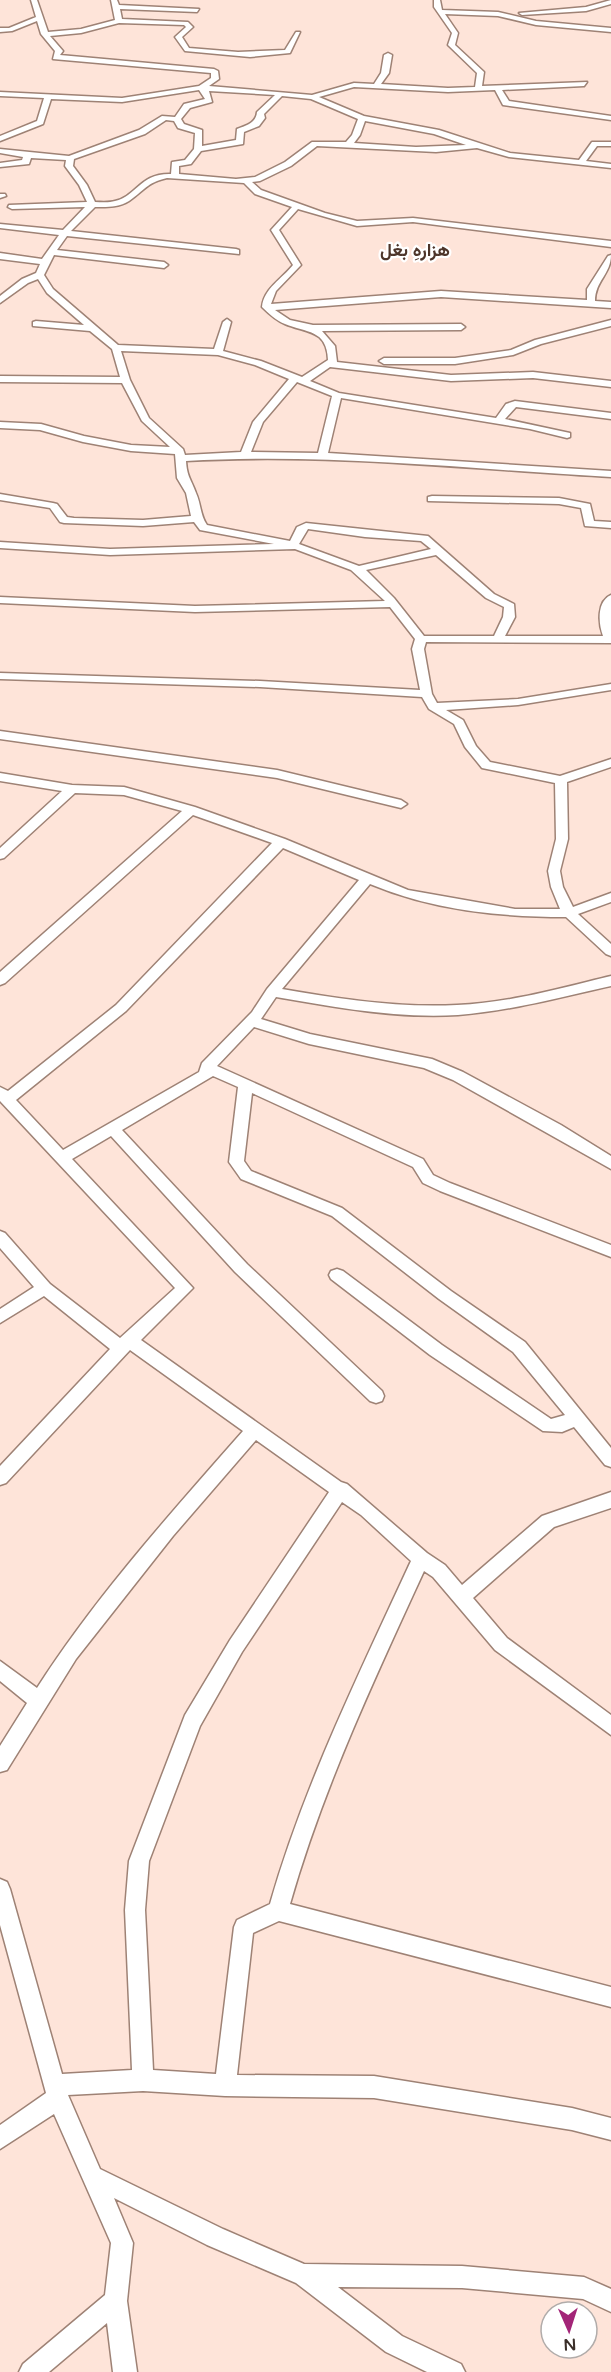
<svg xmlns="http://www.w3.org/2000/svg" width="611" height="2372" font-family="'Varela Round',Vazirmatn,sans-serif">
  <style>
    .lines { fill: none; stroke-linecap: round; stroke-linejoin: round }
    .minor-casing { stroke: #9e8275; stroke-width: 3 }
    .minor { fill: #fff; fill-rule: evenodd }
    .labels { text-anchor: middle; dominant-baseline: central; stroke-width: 4.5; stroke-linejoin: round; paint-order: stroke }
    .far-district-label { font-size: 18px; font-weight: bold; fill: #4d352a; stroke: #fff }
  </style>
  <rect width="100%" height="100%" fill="#fee4d9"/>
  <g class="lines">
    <g class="minor-casing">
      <g id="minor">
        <path d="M31,0h6l11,32 33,-3 34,-9 -4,-20h6l2,5 80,4 -2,3 -77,-3 2,10 66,3 5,5 -11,10 7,11 49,4 47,-2 11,-18h4l-10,21 -40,4 -65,-6 -10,-14 11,-10 -2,-2 -65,-2 -38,10 -31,3 13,15 -3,4 154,14 4,2 1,8 -10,7 103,9 42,-12 20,1 7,-11 3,-18 4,-2 4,2 -3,18 -8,11 67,4 27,-1 2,-14 -29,-28 4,-12 -18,-26v-7h6l2,10 56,2 38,9 75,7v4l-75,-7 -38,-9 -53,-2 13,19 -3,12 29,27 -2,14 105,-4 -3,4 -82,4 7,11 102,15v4l-108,-15 -8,-15 -47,2 -94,-5 -35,10 45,19 75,14 71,23 69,7 13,-18h19v4h-14l-11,15 25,3v4l-102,-11 -32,-9 -41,4 -119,-6 -26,20 -31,15 -8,1 9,8 64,23 32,8 56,-3 198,23v6l-198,-25 -56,4 -59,-17 -19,21 22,35 -25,26 -5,13 170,-13 146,9v-11l21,-33 3,-1c0,19 -16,26 -16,46l16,1v6l-170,-11 -166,13 15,10 23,5 148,-1 4,3 -4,3 -139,1 13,15 2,16 114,13 82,-3 78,9v6l-78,-9 -82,3 -121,-14 -20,14 29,12 157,25 10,-14 9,-3 96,12v6l-95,-12 -11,12 65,14v4l-3,1 -37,-9 -189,-31 -13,55 283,18v6c-142,-8 -283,-24 -425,-16 1,16 5,18 10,32 5,11 4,22 11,32l83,16 7,-14 9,-4 122,13 66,58 20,10 1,13 -10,19h98c-5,-13 -6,-35 8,-41v48l-185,-1 -2,7 8,45 5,9 81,-4 93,-15v6l-93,15 -72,5 17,10 13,26 14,16 70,14 51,-17v8l-44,15 1,57 -8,32 3,16 10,20 38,-14v9l-33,12 33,30v12l-5,-2 -40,-37c-67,0 -134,-7 -196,-33l-88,105c58,10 116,19 175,16 52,-2 104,-17 154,-29v10c-50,11 -101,25 -153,29 -60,4 -124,-8 -182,-18l-15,22 49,15 122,25 31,13 98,53 50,31v13l-158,-89 -29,-12 -115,-24 -55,-17 -37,39 206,93 10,16 17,8 161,62v12l-171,-66 -17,-8 -10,-16 -161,-74 -8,68 7,10 91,37 109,83 74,51 86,106v19l-6,-2 -31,-38 -12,5 -19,-1 -113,-76 -99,-76 -2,-4 2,-4 6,-2 6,2 99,74 109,74 14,-4 -52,-63 -74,-53 -107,-83 -91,-37 -12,-17 9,-75 -25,-11 -91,54 125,134 135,127 2,5 -2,5 -6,2 -6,-2 -135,-129 -124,-136 -39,23 121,129 -52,52 200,142 6,2 80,69 18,12 17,20 80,-69 69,-24v16l-57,19 -81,71 34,40 104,77v20l-116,-85 -62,-73 -9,-6c-50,109 -101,217 -134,333l321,83v20l-332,-86 -26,12 -16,142 137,1 198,32 39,10v22l-39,-10 -198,-32 -149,-2 -82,-5 -75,4 32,74 123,60 81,35 158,2 122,11 27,12v23l-28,-13 -121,-11 -124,-1 64,49 59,28 4,8h-38l-41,-20 -90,-69 -89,-38 -93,-47 19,45 -6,58 10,71h-24l-6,-49 -58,49h-30l4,-8 82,-69 6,-52 -57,-129 -54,35v-24l46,-32 -46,-168v-46l7,3 3,7 52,185 70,-4 -7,-160 4,-49 56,-146 45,-75 99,-148 -73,-52 -83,96 -97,123 -69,111 -7,2v-26l27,-43 -27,-22v-20l37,27c59,-92 134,-175 206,-257l-113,-81 -124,133 -6,2v-19l110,-117 -66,-53 -44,27v-14l34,-22 -34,-39v-17l5,2 45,51 70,54 55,-50 -175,-187v-14l8,4 108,-86 156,-162 -79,-28 -188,168 -5,2v-13l182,-161 -58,-16 -49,-2 -71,65 -4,1v-11l62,-57 -62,-10v-8l72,12 52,2 71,20 90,32 123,51 107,19h45l-9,-22 -3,-16 8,-32 -1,-56 -73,-15 -17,-21 -11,-23 -25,-15 -7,-12 -162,-10 -260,-8v-6l260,8 160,9 -8,-41 3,-10 -25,-32 -195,5 -195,-9v-6l195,9 190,-5 -34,-31 -56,-21 -185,6 -110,-7v-6l110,7 164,-5 -74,-14 -6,-8 -51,4 -79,-3 -4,-1 -10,-14 -50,-8v-6l53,9 4,1 10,13 7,1 69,2 48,-4 -5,-23 -9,-15 -2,-24 -44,-3 -48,-9 -43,-12 -40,-2v-6l41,2 43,12 47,9 39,2 -28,-26 -20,-38 -122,-1v-6l120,1 -8,-28 -22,-18 -57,-5v-4l3,-1 48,4 -37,-32 -9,-14 -10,4 -28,20v-7l22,-17 14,-6 4,-9 -40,-5v-6l42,6 17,-24 -59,-7v-4l63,6 22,-23 -73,2 -4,-2 1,-2 78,-3 -8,-17 -14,-19 1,-6 -35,-2 -2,6 -29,3v-4l22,-3 1,-3 -23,-4v-4l69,7 70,-26 23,-14 13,1 9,-13 21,-5 -6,-9 -77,12 -71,-3 -8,25 -43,17v-5l37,-15 7,-23 -44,-2v-4l122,6 77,-12 12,-8v-5l-158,-14 2,-8 -14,-17 -4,-13 -25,10 -12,1v-4h9l27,-11zM209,91l66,4 -18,17c-1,11 -10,13 -20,17l-1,11 -34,6v-16l-18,-6 -3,-5 9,-11 22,-6zM282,96l29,3 47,20 -6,16 -6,7h-34l-27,20 -30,15 -19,2 -57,-5v-8l12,-2 10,-13 42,-7 1,-12 15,-6 6,-8 -1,-4zM166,120l8,1 4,7 17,5 -1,16 -9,11 -13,2 -1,12c-31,-1 -34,22 -56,27 -6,2 -14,1 -20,1l-8,-17 -14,-19 1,-7 71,-25zM365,121l69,13 32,11 -50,2 -62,-4 6,-8zM167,178l77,5 11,11 37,13 -21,23 22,35c-11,14 -29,23 -31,42 6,6 15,14 23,17 21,9 42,5 43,36l-26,17 -41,-16 -38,-10 8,-29 -4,-3 -4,3 -9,27 -96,-4 -65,-56 -9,-14 10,-20 110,13 4,-3 -4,-3 -107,-12 10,-14 172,18v-4l-3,-1 -165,-18 24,-24c11,0 23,1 34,-6 16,-11 17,-18 38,-23zM121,351l97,4 37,10 34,14 -36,43 -12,30 -56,3 -2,-6 -34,-31 -19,-38zM297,382l35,14 -14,57 -67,-1 12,-30zM308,529l57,8 56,4 10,8 -72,17 -60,-22zM436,555l50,43 18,9 -1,10 -9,19h-70l-30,-38 -28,-28zM283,848l76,32 -92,109 -15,23 -50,51 -3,9 -136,78 -47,-50 110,-89zM342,1502l19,13 50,46c-52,113 -107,224 -141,343l-33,16 -3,7 -18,147 -63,-4 -8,-160 4,-49 51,-135 42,-74z"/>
        <polygon points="611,0 611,4 586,11 522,15 519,13 586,7"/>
        <polygon points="0,194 5,194 6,196 0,198"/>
        <polygon points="611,320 611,326 541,344 513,355 455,364 384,364 379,361 384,358 455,358 511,350 535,340"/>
        <polygon points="432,496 559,498 590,504 594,521 611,522 611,528 585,526 581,508 559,504 428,501 428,497"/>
        <polygon points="0,731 277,770 401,800 407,804 401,808 277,778 0,739"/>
      </g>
    </g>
    <use href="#minor" class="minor"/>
  </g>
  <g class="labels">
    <g class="far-district-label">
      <text x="415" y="250">هزارهِ بغل</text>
    </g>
  </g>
  <g transform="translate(569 2330) rotate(177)"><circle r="28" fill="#ffffff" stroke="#b1acaa" stroke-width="1.5"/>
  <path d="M0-4.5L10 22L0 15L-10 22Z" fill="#a32578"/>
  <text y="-9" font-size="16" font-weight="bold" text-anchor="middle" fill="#3b2f2a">N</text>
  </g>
</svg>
